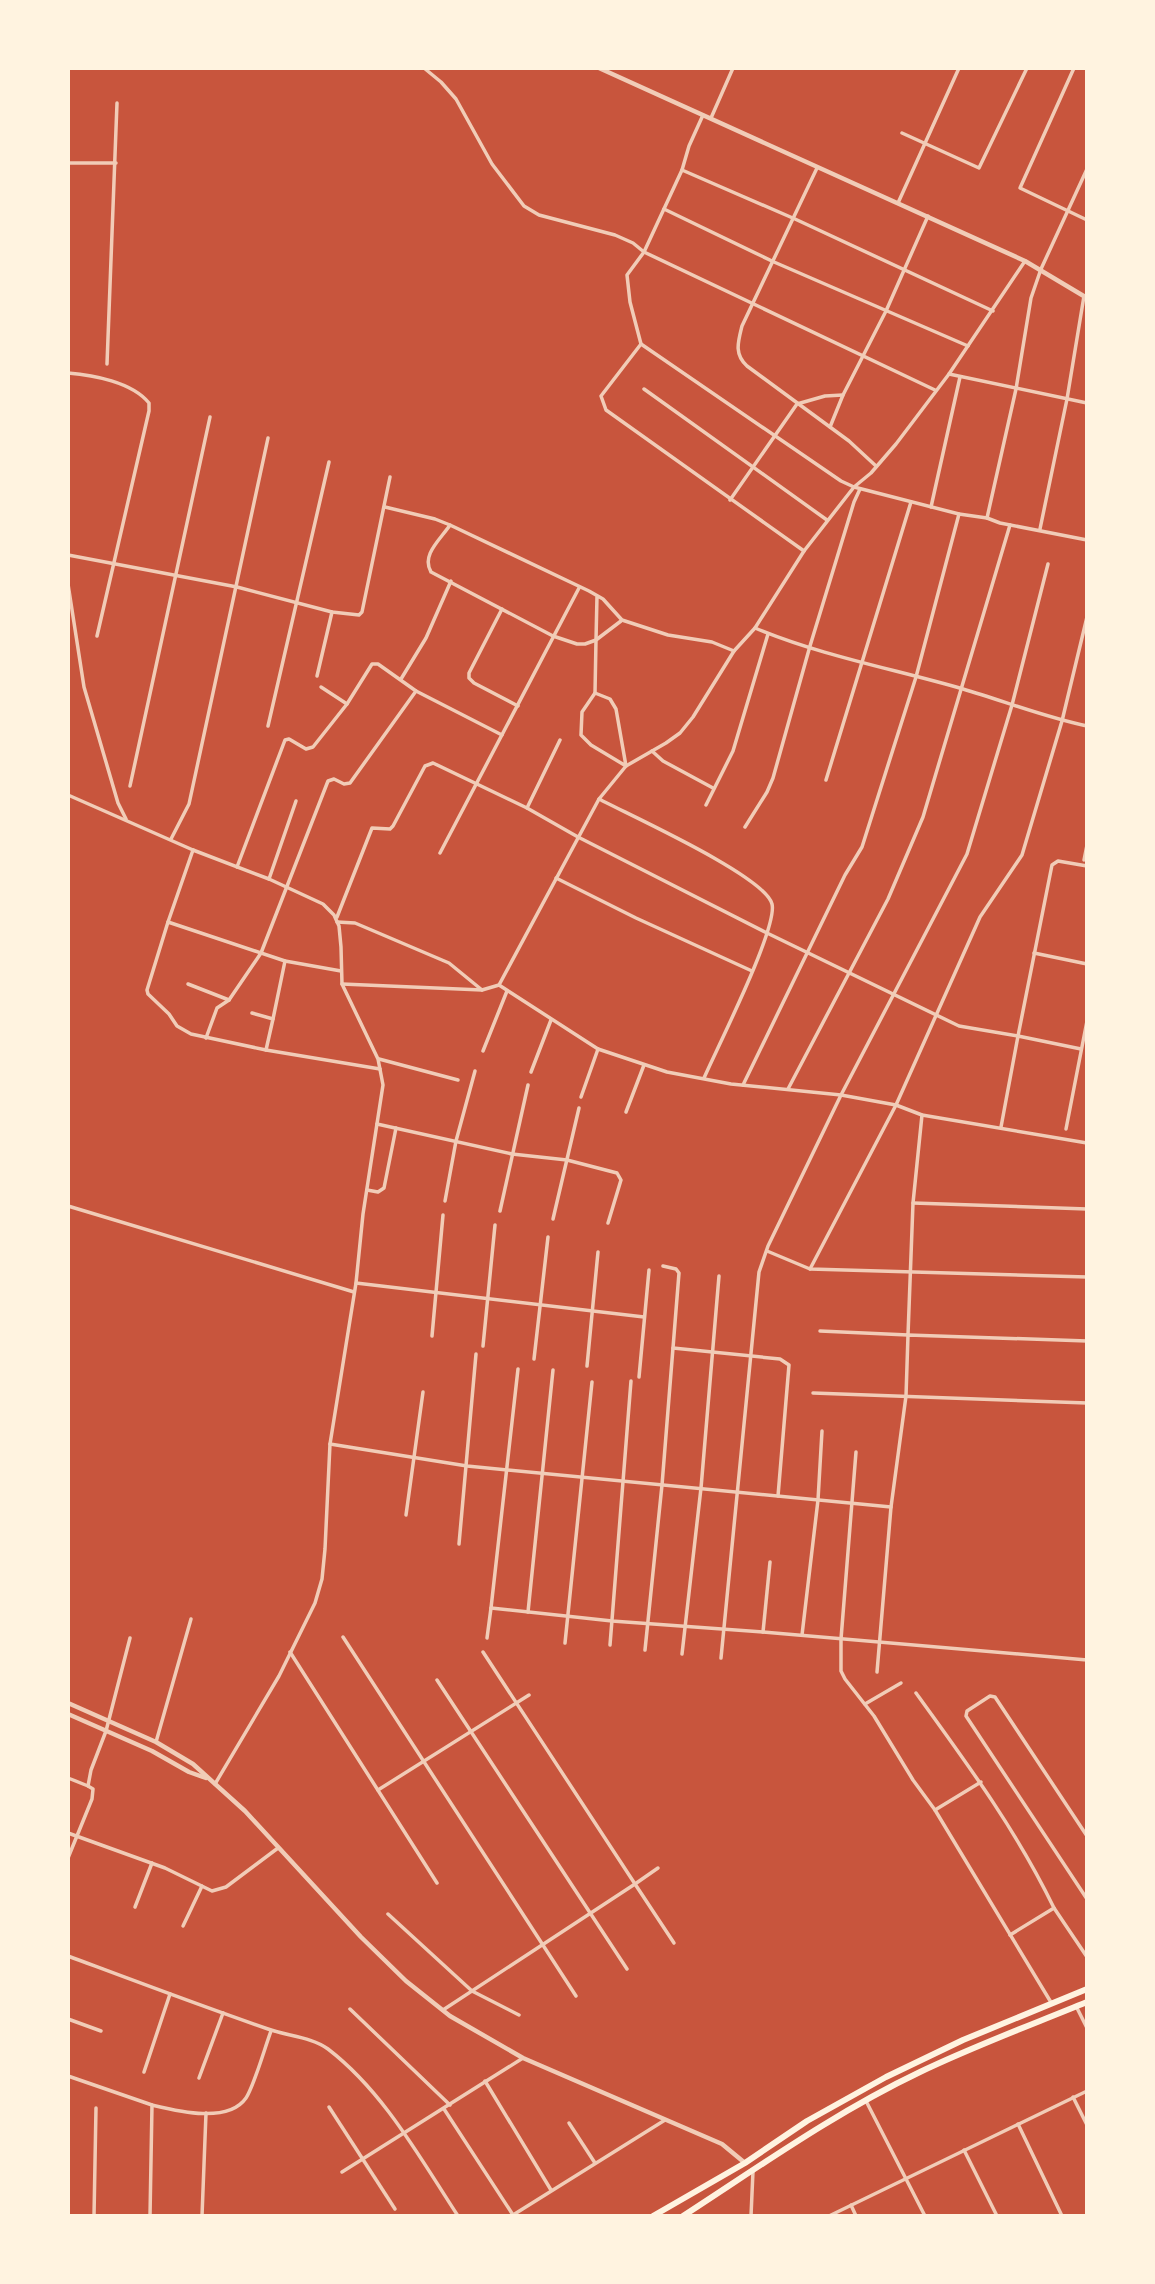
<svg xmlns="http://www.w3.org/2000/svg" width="1155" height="2284" font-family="'Public Sans',sans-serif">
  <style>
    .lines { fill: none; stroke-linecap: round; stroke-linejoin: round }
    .minor { stroke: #f1ccb7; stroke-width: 3.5 }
    .tertiary { stroke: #f1ccb7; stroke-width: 4.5 }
    .trunk { stroke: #fff3e0; stroke-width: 6 }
  </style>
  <rect width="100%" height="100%" fill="#c8553d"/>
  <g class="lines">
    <g class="minor">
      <polyline points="424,68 441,82 456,99 492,164 524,206 539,215 615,235 633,243 644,252 627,275 630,302 641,344 601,396 606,410 804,551"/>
      <polyline points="1074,68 1020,188 1087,220"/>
      <polyline points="703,115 689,146 682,170 644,252 935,390"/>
      <polyline points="711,118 733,68"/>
      <polyline points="902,133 979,168 1027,68"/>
      <polyline points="68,163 116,163"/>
      <path d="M817,168l-75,158c-4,16 -8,28 5,40l102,75 27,25"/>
      <polyline points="682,170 795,219 993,311"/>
      <polyline points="898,203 959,68"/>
      <polyline points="664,209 774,262 968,346"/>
      <polyline points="641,344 841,481 854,487 959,514 987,518 1000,523 1087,540"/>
      <polyline points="107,364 117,103"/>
      <path d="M68,373c25,2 64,9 81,30v8l-52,225"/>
      <polyline points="949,374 1087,403"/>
      <polyline points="644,389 827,520"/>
      <polyline points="830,427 843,395 886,311 928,216"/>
      <polyline points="730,500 797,404 825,396 843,395"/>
      <polyline points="385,507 435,519 450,525"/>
      <polyline points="931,507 960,377"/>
      <polyline points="987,518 1016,389 1031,298 1041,269 1087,169"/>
      <polyline points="1040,529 1067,399 1084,296"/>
      <polyline points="68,555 237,587 332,612 359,615 362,612 390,477"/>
      <polyline points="68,584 84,687 118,803 126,819"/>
      <path d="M597,596l-1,44 -11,4h-8l-24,-8 -122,-64c-10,-17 9,-32 19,-47l139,66 14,8 19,21 46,15 44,7 22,9"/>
      <polyline points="502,609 469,673 469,678 474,683 518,706"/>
      <path d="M755,628c67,28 139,41 208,61 41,12 81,28 124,37"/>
      <polyline points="317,676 332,612"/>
      <polyline points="401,679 426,638 451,581"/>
      <polyline points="321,687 347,704"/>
      <polygon points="595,693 610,699 616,709 626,766 591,745 581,735 582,712"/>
      <polyline points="595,693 596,640 621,621"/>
      <polyline points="268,726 329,462"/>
      <polyline points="652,751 663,761 713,788"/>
      <polyline points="826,780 911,502"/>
      <polyline points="130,786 210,417"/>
      <polyline points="68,795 193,850 269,879 323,904 334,915 339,926 341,947 342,984 378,1059 383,1085 363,1214 356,1283 330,1444 325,1549 322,1579 315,1603 279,1676 215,1784"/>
      <path d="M599,799c30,16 166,77 173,105 6,24 -55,144 -68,174"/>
      <polyline points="706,805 733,751 768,634"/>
      <polyline points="527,808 560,740"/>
      <polyline points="745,827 767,792 773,778 810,646 854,502 860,489"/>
      <polyline points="171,839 189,804 268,438"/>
      <polyline points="440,853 579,588"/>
      <polyline points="1084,860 1087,845"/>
      <polyline points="237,867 285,740 289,739 306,749 313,747 347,704 372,664 378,664 416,691 502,735"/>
      <polyline points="556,878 636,918 752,971"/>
      <polyline points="269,879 296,801"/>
      <polyline points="337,917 372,828 390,829 393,826 425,766 433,763 527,808 578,837 767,933 959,1026 1018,1036 1052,865 1058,861 1087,866"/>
      <polyline points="168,922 193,850"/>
      <polyline points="337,922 355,923 449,963 482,990"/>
      <polyline points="1034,953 1087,964"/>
      <polyline points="341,971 285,961 168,922 147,990 148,994 169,1014 177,1026 191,1034 266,1050 380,1069"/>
      <polyline points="188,984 229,1000"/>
      <polyline points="342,984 482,990 499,985 599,799 626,766 666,743 680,733 693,717 734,651 755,628 804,551 854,487 871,473 896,444 949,374 1025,261"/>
      <polyline points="499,985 598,1049 667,1072 731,1084 841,1095 896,1105 922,1115 1087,1143"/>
      <polyline points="252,1013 273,1019 266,1050"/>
      <polyline points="273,1019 285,961"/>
      <polyline points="206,1038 217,1008 229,1000 261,953 328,781 334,779 344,784 350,783 416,691"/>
      <polyline points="483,1051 507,991"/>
      <polyline points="379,1059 458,1080"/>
      <polyline points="531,1072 551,1020"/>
      <polyline points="743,1085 845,875 862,847 916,677 959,514"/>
      <polyline points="788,1089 888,899 923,817 1010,525"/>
      <polyline points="581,1097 598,1049"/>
      <polyline points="626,1112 644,1065"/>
      <polyline points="377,1124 512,1154 567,1160 617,1173 621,1180 608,1223"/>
      <polyline points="1001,1127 1018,1036 1081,1049"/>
      <polyline points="1066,1129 1087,1021"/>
      <polyline points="367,1190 378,1192 384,1188 396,1128"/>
      <polyline points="445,1201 456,1141 475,1071"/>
      <polyline points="913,1203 1087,1209"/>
      <polyline points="68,1206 354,1292"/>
      <polyline points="500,1211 528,1085"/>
      <polyline points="553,1219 579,1108"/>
      <polyline points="767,1251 810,1269 1087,1277"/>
      <polyline points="810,1269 896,1105 980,917 1022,855 1062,721 1087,617"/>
      <polyline points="356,1283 644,1317"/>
      <polyline points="820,1331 908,1335 913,1203 922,1115"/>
      <polyline points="432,1336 443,1215"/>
      <polyline points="483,1346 495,1225"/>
      <polyline points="673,1348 780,1359 789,1365 778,1496"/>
      <polyline points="534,1359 548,1237"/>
      <polyline points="587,1366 598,1252"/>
      <polyline points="518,1369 491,1608 612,1621 763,1632 1087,1660"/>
      <polyline points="639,1377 649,1270"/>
      <polyline points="813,1393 1087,1403"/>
      <polyline points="330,1444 467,1466 891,1507"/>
      <polyline points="856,1452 841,1639 841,1671 845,1679 874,1716 913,1780 935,1810 1052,2004"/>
      <polyline points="406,1515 423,1392"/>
      <polyline points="459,1544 476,1354"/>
      <polyline points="528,1612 553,1370"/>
      <polyline points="763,1632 770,1562"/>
      <polyline points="802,1635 818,1500 822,1431"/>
      <polyline points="343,1637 576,1996"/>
      <polyline points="487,1638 491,1608"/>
      <polyline points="565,1643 592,1382"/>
      <polyline points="610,1645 631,1381"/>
      <polyline points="645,1650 662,1485 679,1273 676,1269 663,1266"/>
      <polyline points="290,1652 437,1883"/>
      <polyline points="682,1654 701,1488 719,1276"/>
      <polyline points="721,1658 759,1272 768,1246 841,1095 967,854 1012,705 1048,564"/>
      <polyline points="877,1672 891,1507 906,1396 908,1335 1087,1341"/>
      <polyline points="437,1680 627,1969"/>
      <path d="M916,1693c50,69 101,138 138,215l-44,27"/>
      <polyline points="865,1704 901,1683"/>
      <polyline points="156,1742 191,1619"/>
      <polyline points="68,1778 88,1786"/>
      <polyline points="378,1790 529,1695"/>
      <polyline points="935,1810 981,1782"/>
      <polyline points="68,1833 165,1868 212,1891 226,1887 278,1848"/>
      <polyline points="1087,1836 995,1697 990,1696 967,1711 966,1716 1087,1899"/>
      <polyline points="68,1858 92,1799 93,1789 88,1786 91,1770 106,1731 130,1638"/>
      <polyline points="658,1868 635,1884 674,1943"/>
      <polyline points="135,1907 152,1863"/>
      <polyline points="1054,1908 1087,1957"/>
      <polyline points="388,1914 472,1991 519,2015"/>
      <polyline points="183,1926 202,1886"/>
      <path d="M68,1956c67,25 133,50 200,73 19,7 44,8 60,20 56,43 92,109 130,167"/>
      <polyline points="1076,2006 1087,2028"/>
      <polyline points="350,2009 450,2105"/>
      <polyline points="443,2010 635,1884 483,1652"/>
      <polyline points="68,2019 101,2031"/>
      <polyline points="144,2072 170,1994"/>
      <polyline points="68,2076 152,2105 150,2216"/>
      <polyline points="199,2078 223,2013"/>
      <polyline points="485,2081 551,2190"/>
      <polyline points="1073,2097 1087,2125"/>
      <polyline points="866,2101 925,2216"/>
      <path d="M152,2105c25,6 76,19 94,-7 8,-12 19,-51 25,-67"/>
      <polyline points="329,2107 395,2209"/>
      <polyline points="444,2109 513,2215 665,2120"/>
      <polyline points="569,2123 595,2163"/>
      <polyline points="1018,2124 1062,2216"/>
      <polyline points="964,2150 997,2216"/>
      <polyline points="342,2172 523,2058"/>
      <polyline points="851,2205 856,2216"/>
      <polyline points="94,2216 96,2108"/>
      <polyline points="202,2216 206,2113"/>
      <polyline points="751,2216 753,2171"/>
      <polyline points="829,2216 1087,2091"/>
    </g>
    <g class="tertiary">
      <polyline points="599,68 1025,261 1087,298"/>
      <polyline points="68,1703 156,1742 193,1764 245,1811 361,1937 406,1981 450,2016 523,2058 722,2144 745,2163"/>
      <polyline points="68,1714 152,1751 189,1772 206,1778"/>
    </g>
    <g class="trunk">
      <polyline points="653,2216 745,2163 807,2121 886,2077 963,2040 1087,1989"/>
      <path d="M683,2216c77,-50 153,-104 237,-144 54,-26 111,-47 167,-70"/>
    </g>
  </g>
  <rect width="1155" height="2284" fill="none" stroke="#fff3e0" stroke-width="140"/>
</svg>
